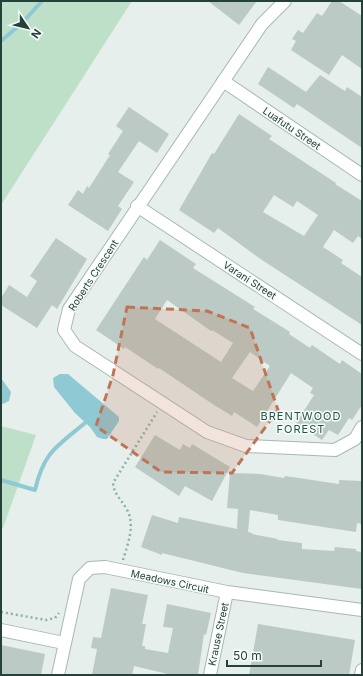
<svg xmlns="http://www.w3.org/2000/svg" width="363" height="676" font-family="Inter,sans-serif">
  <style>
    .green { fill: #bfe0c8 }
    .water { fill: #8ec9d4 }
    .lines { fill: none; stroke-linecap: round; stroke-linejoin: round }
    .stream { stroke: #8ec9d4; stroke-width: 4 }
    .building { fill: #bbcac4; fill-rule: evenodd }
    .minor-casing { stroke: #a8b8b2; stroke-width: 14 }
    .path { stroke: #86b3a5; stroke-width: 2.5; stroke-dasharray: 2 3; stroke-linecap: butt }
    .minor { stroke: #fff; stroke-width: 12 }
    .marked { fill: #c07456; fill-opacity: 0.2; stroke: #c07456; stroke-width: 3; stroke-dasharray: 8 5; stroke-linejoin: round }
    .labels { text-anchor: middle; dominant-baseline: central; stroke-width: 3; stroke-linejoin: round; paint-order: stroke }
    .street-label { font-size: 10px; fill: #24423a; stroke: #f7fbf9 }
    .neighbourhood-label { font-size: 11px; letter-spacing: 1px; fill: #1f5548; stroke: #f7fbf9 }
  </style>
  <rect width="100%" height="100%" fill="#e6efeb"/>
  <g class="green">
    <polygon points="1,1 132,1 1,205"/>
    <polygon points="1,426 36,435 3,528 1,528"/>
  </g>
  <g class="water">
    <polygon points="60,374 68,374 119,417 119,421 107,439 103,439 97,437 90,427 75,413 54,387 53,378"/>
    <polygon points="1,378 11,392 9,401 3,404 1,403"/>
  </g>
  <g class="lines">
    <g class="stream">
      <polyline points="1,41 22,23 42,1"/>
      <path d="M1,480l34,10c9,-38 21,-43 50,-67"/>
    </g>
  </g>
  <g class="building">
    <polygon points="208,1 257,1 239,25"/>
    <polygon points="332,1 339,1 362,16 362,69 342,55 329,75 291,50 296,41 292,39 298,30 303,33 317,13 322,16"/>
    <polygon points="268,67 306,92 320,75 345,91 347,87 362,97 362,148 297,104 294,108 258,84"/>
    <polygon points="129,107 169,134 157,153 139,141 118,172 134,182 118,206 122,209 108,231 68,205 78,190 83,194 87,186 89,188 110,155 108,154 123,131 116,126"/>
    <path d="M239,114l33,22 -3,3 67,44 -1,1 27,17v38l-4,-3 -5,7 -19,-13 -11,17 20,13 -2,3 21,14v48l-100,-65 -44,-32 -4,5 -35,-23 25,-43 8,-14 2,1zM274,195l19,12 4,-6 21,14 -14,21 -41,-24z"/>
    <polygon points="56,238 87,259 57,309 52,305 37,328 1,305 1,298 9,285 27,297 37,281 30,276"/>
    <path d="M160,240l36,24 -3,4 62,39 -2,2 37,23 -1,2 21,14 2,-3 28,19 2,-4 20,14v31l-10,15 -3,-2 -11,17 -9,-5 -7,10 -26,-17 18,-28 -4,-2 3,-5 -22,-15 -34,54 -23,-15 -2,4 -18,-11 -55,-37 -1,1 -33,-22 -1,2 -28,-19 48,-73 3,3zM167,300l44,31 1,-1 21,13 -12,19 -66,-43zM250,352l20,14 -17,25 -21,-13z"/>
    <polygon points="155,435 180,450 183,444 190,448 192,444 230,467 212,501 185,486 179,496 135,467"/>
    <polygon points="230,473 260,474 284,478 285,476 339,484 339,480 362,481 362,524 357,523 356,532 278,520 278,515 250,510 248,532 252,533 252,534 278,539 277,540 302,543 302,549 334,551 335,547 356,549 356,551 362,552 362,589 243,573 162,553 162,555 141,547 152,515 178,523 179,517 237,529 238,509 227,508"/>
    <polygon points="111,588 148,595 142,624 146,624 142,646 145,646 145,649 168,653 173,628 163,627 167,604 211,613 206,635 204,634 198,675 172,675 134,666 132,675 92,675 97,649 91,648 93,637 101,638"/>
    <polygon points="258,624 355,640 349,675 249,675"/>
    <polygon points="1,645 45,654 41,675 1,675"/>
  </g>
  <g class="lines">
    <g class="minor-casing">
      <g id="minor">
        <polyline points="285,1 262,24 69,309 64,330 75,346 207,432 246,446 335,450 355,439 362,427"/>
        <polyline points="223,81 362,175"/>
        <polyline points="137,206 362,354"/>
        <polyline points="1,630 64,643"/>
        <polyline points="58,675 79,579 90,568 105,567 227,592 362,610"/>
        <polyline points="210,675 227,592"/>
        <polyline points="361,675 362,670"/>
      </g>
    </g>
    <g class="path">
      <path d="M123,560c5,-17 13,-36 3,-52 -6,-10 -12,-14 -13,-25l44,-71"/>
      <polyline points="1,612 46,620 55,618 59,613"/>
    </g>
    <use href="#minor" class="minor"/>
  </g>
  <path class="marked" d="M127,307l80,4 43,17 28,82 -46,63 -71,-1 -65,-46 17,-51z"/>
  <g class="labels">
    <g class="street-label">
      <text transform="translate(292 128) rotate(34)">Luafutu Street</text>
      <text transform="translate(93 275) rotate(-57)">Roberts Crescent</text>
      <text transform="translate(250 280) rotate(33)">Varani Street</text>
      <text transform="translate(170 581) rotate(12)">Meadows Circuit</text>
      <text transform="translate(218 634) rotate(-78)">Krause Street</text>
    </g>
    <g class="neighbourhood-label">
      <text x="301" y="416">BRENTWOOD<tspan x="301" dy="13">FOREST</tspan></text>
    </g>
  </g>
  <rect width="363" height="676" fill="none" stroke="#24423a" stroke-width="4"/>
  <g transform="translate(28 28) rotate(125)" stroke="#f7fbf9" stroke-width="3" paint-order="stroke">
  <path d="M0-3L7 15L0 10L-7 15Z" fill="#24423a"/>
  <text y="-6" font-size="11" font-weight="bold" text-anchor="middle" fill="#24423a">N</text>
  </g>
  <path d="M227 660v6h94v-6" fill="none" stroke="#24423a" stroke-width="2"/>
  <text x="233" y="660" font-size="12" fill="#24423a" stroke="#f7fbf9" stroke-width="3" paint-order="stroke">50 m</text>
</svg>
